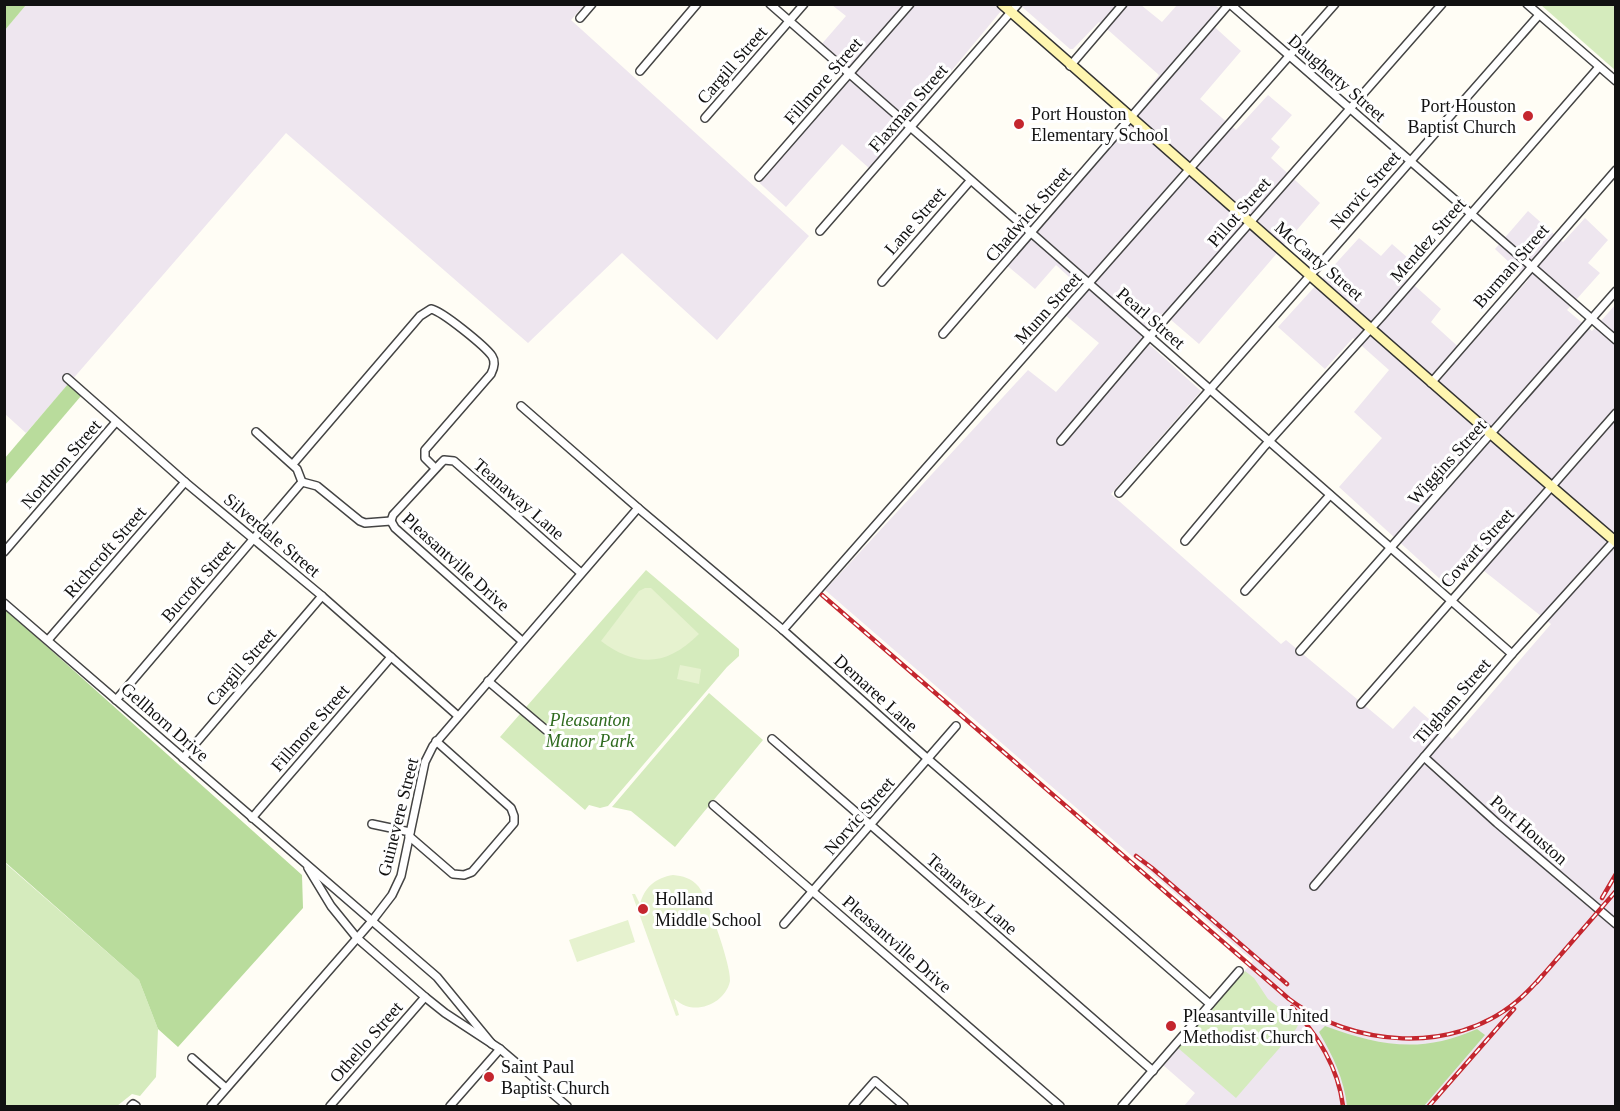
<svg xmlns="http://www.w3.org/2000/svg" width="1620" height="1111" font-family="'Times New Roman',serif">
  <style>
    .industrial { fill: #eee6ef }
    .green { fill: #d5ebbd }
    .forest { fill: #b9dc9c }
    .pitch { fill: #e6f2cf }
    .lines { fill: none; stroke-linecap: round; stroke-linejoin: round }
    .street-casing { stroke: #444; stroke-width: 10 }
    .secondary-casing { stroke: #333; stroke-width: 12 }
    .street { stroke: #fff; stroke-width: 7 }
    .secondary { stroke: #fff6b0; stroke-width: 9 }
    .rail-casing { stroke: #c4262e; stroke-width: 4.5 }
    .rail { stroke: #fff; stroke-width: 2; stroke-dasharray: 7; stroke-linecap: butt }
    .poi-dot { fill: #c4262e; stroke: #fff; stroke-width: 2 }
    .labels { text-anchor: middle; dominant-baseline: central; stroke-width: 6; stroke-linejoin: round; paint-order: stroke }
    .street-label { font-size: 18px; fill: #111; stroke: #fff }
    .poi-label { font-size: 18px; fill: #111; stroke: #fff; text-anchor: start }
    .park-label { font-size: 18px; font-style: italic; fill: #2f6b1f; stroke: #fff }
  </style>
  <rect width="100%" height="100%" fill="#fffdf5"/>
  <g class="industrial">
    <polygon points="26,5 584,5 571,20 809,236 717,340 622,253 528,343 286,133 26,433 5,414 5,30"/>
    <polygon points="832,5 1006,5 870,169 842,144 786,207 754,178 849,71 820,46 846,16"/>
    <polygon points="1020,5 1141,5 1162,22 1177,5 1215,5 1219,8 1208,21 1241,51 1200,99 1236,130 1268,95 1292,115 1271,139 1280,147 1271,158 1320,203 1199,344 1163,313 1141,337 1201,391 1111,494 1281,644 1286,640 1393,729 1414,706 1452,739 1551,624 1474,563 1451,589 1339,487 1382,438 1354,412 1389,370 1353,338 1325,369 1278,327 1359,238 1381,256 1392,244 1416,265 1406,278 1441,309 1431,322 1464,352 1528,280 1495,249 1528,211 1563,242 1585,218 1608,240 1588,263 1600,273 1567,310 1592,331 1616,304 1615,1106 1184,1106 1195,1093 1163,1065 1253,961 825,590 1028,370 1056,392 1099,343 1059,310 1079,286 1056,265 1035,289 998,258 1028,223 1035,222 1117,127 1159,75 1099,22 1073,49 1070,49"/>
  </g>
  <g class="green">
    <polygon points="1541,5 1615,5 1615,70"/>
    <polygon points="646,570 739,649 739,656 727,667 608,806 600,808 589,805 585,810 500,737"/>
    <polygon points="709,693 763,740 675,847 631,811 612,807"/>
    <polygon points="4,862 139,980 158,1029 156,1077 140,1096 132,1094 117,1106 5,1106"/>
    <polygon points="1245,971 1254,978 1268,999 1299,1023 1296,1029 1236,1098 1178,1048"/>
  </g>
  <g class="forest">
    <polygon points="5,4 26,5 5,30 4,5"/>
    <polygon points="68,384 81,396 5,485 5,458"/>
    <polygon points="5,609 302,875 303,908 178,1047 158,1029 139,980 5,862"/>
    <path d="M1325,1026c55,20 96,28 152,3l8,6 -61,71h-77c-3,-27 -14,-50 -28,-74z"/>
  </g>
  <g class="pitch">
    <path d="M645,588h6l48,46c-32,32 -62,34 -98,7l38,-50z"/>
    <polygon points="680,665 701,669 699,684 677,679"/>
    <path d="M673,875c10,1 18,3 25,11 9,10 34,82 32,95 -4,19 -26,31 -44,25 -4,-1 -8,-5 -12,-7l5,16 -3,1 -44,-122h3l5,10c5,-18 16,-26 33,-29z"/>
    <polygon points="628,920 635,942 577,962 569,940"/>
  </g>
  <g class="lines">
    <g class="street-casing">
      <g id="street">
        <polyline points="770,4 1512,654"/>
        <polyline points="1230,4 1616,340"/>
        <polyline points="1527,4 1616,81"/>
        <polyline points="580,18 592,4"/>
        <polyline points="1070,66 1123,4"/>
        <polyline points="640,71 697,4"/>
        <polyline points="705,118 804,4"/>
        <polyline points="759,177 910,4"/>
        <polyline points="820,231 1018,4"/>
        <polyline points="882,282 970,181"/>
        <polyline points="943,334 1229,4"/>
        <polyline points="67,378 185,482 322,596 458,716"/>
        <polyline points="1431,383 1616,170"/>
        <polyline points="521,406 638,508 783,630 928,759 1210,1004"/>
        <polyline points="256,432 297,469 302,482"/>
        <polyline points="1061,441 1144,343 1442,4"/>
        <path d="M293,464l127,-148 11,-7c11,2 54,37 61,47 4,6 2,12 -1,18l-66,76v8l10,10"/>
        <polyline points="302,482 317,486 360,521 365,523 391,521"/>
        <polyline points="1119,493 1539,15"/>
        <polyline points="391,521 393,515 441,463 444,460 454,461 581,573"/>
        <polyline points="391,521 395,528 522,641"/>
        <polyline points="1185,541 1263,448 1383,315 1599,67"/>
        <polyline points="4,552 116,422"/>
        <polyline points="1245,591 1330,495"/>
        <polyline points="4,603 437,977 492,1044"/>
        <polyline points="783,630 1335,4"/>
        <polyline points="48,640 185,482"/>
        <polyline points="1300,651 1616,291"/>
        <polyline points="488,681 546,730"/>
        <polyline points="116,700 302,482"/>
        <polyline points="1361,704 1616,413"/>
        <polyline points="772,739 1153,1071"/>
        <polyline points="1424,757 1497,823 1616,924"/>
        <polyline points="183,758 322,596"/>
        <polyline points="713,805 1060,1106"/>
        <polyline points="252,818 391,657"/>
        <polyline points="372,824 410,832"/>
        <polyline points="409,836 453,874 464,875 472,872 514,823 514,816 511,808 436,741"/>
        <polyline points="308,868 331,906 357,938 425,997 445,1013 500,1049 567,1106"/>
        <polyline points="1314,886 1512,654 1616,539"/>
        <polyline points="784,924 956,726"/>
        <polyline points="192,1058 226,1088"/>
        <polyline points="131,1106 133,1104 136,1106"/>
        <polyline points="211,1106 372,921 392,895 401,876 425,762 433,746 638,508"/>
        <polyline points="330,1106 425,997"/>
        <polyline points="450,1106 500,1049"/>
        <polyline points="853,1106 875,1081 904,1106"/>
        <polyline points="1122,1106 1239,971"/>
      </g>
    </g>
    <g class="secondary-casing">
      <path id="secondary" d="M1002,4c205,179 407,361 614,538"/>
    </g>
    <use href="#street" class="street"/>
    <use href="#secondary" class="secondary"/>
    <g class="rail-casing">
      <g id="rail">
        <path d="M822,595l467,404c64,48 163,56 227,3 9,-7 18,-17 26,-26"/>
        <polyline points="1136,856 1152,868 1287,984"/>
        <polyline points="1602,898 1616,874"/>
        <polyline points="1537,982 1616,891"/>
        <path d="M1292,1007c26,29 46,60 51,99"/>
        <polyline points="1429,1106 1514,1009"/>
      </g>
    </g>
    <use href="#rail" class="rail"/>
  </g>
  <g class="poi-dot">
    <circle cx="1528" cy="116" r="6"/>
    <circle cx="1019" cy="124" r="6"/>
    <circle cx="643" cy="909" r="6"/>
    <circle cx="1171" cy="1026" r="6"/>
    <circle cx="489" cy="1077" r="6"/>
  </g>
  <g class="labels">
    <g class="street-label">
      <text transform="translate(732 65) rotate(-49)">Cargill Street</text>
      <text transform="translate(1337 78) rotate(41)">Daugherty Street</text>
      <text transform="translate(823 81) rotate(-49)">Fillmore Street</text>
      <text transform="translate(908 108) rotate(-49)">Flaxman Street</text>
      <text transform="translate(1365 190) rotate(-49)">Norvic Street</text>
      <text transform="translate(1239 212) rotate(-49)">Pillot Street</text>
      <text transform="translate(1028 214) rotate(-49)">Chadwick Street</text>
      <text transform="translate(915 221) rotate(-49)">Lane Street</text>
      <text transform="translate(1428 240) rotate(-49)">Mendez Street</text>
      <text transform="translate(1319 261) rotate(41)">McCarty Street</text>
      <text transform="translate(1511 266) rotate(-49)">Burman Street</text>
      <text transform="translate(1048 308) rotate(-48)">Munn Street</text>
      <text transform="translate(1151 318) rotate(41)">Pearl Street</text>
      <text transform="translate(1447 462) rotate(-48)">Wiggins Street</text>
      <text transform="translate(61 464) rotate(-49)">Northton Street</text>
      <text transform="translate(519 499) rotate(41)">Teanaway Lane</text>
      <text transform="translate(272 535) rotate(40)">Silverdale Street</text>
      <text transform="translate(1477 548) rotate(-48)">Cowart Street</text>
      <text transform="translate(105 552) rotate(-49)">Richcroft Street</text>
      <text transform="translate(456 562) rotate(42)">Pleasantville Drive</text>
      <text transform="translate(198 581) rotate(-49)">Bucroft Street</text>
      <text transform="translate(241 667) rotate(-49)">Cargill Street</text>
      <text transform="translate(876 693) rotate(42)">Demaree Lane</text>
      <text transform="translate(1452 701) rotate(-49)">Tilgham Street</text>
      <text transform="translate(165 722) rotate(41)">Gellhorn Drive</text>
      <text transform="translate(310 728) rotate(-49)">Fillmore Street</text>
      <text transform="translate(859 816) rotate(-49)">Norvic Street</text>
      <text transform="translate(398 817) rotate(-76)">Guinevere Street</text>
      <text transform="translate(1529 830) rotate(41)">Port Houston</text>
      <text transform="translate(972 894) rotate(41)">Teanaway Lane</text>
      <text transform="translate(897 944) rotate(41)">Pleasantville Drive</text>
      <text transform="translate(366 1042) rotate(-49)">Othello Street</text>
    </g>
    <g class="poi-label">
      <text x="1516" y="106" text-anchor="end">Port Houston<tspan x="1516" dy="21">Baptist Church</tspan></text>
      <text x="1031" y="114">Port Houston<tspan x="1031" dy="21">Elementary School</tspan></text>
      <text x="655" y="899">Holland<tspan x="655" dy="21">Middle School</tspan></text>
      <text x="1183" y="1016">Pleasantville United<tspan x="1183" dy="21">Methodist Church</tspan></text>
      <text x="501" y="1067">Saint Paul<tspan x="501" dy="21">Baptist Church</tspan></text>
    </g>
    <g class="park-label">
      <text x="590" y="720">Pleasanton<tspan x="590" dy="21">Manor Park</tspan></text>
    </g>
  </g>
  <rect width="1620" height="1111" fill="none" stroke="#111111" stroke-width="12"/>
</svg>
